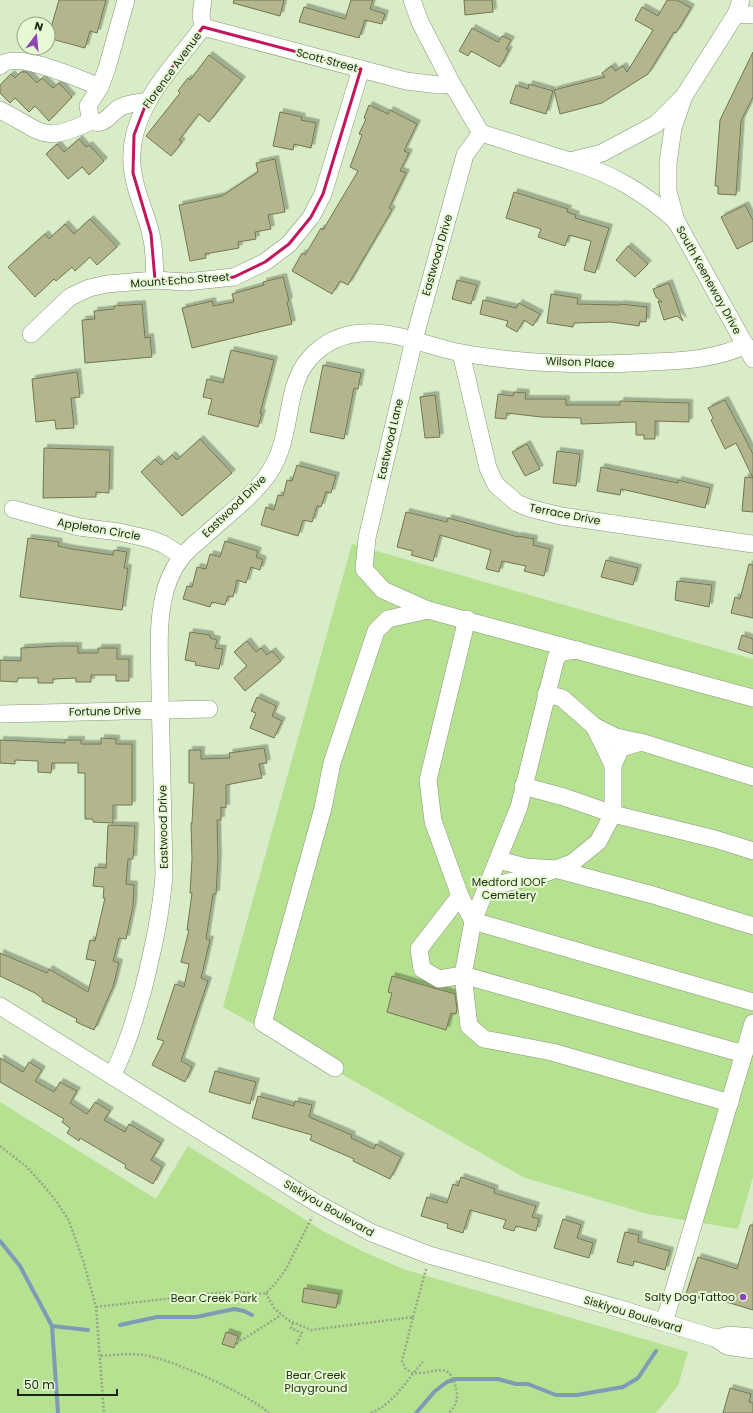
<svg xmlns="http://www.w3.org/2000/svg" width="753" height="1413" font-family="Poppins,sans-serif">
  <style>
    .green { fill: #b6e190 }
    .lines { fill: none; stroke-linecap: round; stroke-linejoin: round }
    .stream { stroke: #7e9bb5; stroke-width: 4 }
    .building { fill: #b3b68d; stroke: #737650; filter: url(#shadow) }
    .minor-casing { stroke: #849774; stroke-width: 18 }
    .path { stroke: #97a789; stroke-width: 2.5; stroke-dasharray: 2 2; stroke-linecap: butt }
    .minor { stroke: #fff; stroke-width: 17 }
    .marked { fill: none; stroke: #c2185b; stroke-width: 3; stroke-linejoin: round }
    .poi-dot { fill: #8d44b6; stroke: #e5fad4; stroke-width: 1.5 }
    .labels { text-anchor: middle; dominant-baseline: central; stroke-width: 4; stroke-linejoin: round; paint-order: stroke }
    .street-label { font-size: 11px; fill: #1c2315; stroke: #e5fad4 }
    .park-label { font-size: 11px; fill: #1f300d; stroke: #e5fad4 }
    .poi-label { font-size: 11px; fill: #1c2315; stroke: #e5fad4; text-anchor: end }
  </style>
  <defs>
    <filter id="shadow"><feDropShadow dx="3.5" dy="-3.5" stdDeviation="0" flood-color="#0004"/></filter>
  </defs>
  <rect width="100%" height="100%" fill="#d8edc7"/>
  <g class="green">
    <polygon points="352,544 753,659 753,1177 738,1229 648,1214 525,1178 223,1007"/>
    <polygon points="0,1102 156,1199 188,1146 323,1231 360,1250 403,1269 688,1352 678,1386 656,1413 0,1413"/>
  </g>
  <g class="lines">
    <g class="stream">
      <polyline points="0,1241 20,1266 52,1326 88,1330"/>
      <polyline points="120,1325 157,1317 196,1317 234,1309 244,1311 252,1315"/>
      <polyline points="52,1326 58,1413"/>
      <polyline points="416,1413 435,1391 447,1382 456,1379 498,1379 516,1384 528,1384 556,1395 577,1395 623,1387 638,1378 656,1351"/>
    </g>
  </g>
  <g class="building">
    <polygon points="59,0 106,0 97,33 90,31 85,48 48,38"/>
    <polygon points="234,0 284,0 280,16 233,3"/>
    <polygon points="351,0 373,0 370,9 385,14 382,24 365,20 359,38 299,22 304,7 345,19"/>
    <polygon points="464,0 492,0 493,12 465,15"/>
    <polygon points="667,0 677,0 691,8 676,33 674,32 648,74 602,103 560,114 554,90 605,77 602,73 612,66 615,71 623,66 627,72 653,30 635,20 642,7 658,16"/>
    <polygon points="472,28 498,42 502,36 511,40 506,49 509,50 500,67 471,51 468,56 459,51"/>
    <polygon points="753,52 753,97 741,121 736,195 718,194 718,186 715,186 720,120"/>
    <polygon points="209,55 242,80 209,122 199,114 179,140 182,142 171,156 146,136 180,93 178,91 188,78 190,80"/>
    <polygon points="21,72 26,72 37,83 42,78 53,88 59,83 72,97 49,121 35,106 29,112 15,98 10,103 0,93 0,85 11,74 15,78"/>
    <polygon points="529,84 553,91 546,114 510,103 516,85 528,89"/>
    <polygon points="369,105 388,114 390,110 417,124 404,151 409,153 400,171 406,173 389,208 392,210 348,285 340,281 332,294 292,271 302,253 305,255 321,228 323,230 358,171 350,167 362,135 359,134 366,119 364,118"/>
    <polygon points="280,112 302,117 301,120 316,123 311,148 294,144 293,150 273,146"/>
    <polygon points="79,139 86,147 89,145 104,161 89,175 82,167 68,179 46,154 57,144 64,152"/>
    <polygon points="275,159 285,212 268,215 271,229 255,232 256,239 238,242 239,248 205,254 206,258 190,261 179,205 222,196 258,172 256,163"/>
    <polygon points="514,192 568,209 567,212 576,215 575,218 609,228 595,273 584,270 591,241 569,235 565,246 538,237 541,229 506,218"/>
    <polygon points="745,205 753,220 753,241 737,249 721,217"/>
    <polygon points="90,219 117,247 97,265 90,257 75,271 72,267 56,281 54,279 35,297 8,267 45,234 49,239 65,224 74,234"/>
    <polygon points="628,246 648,264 635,277 616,260"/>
    <polygon points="283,277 289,301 287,302 292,324 192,348 182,308 212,301 213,306 234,302 232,294 264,285 263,282"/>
    <polygon points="457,280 477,285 471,304 452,299"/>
    <polygon points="669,283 680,314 683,321 677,316 664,320 658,301 662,302 656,297 653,289"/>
    <polygon points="551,294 578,298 577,304 620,305 620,304 647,307 646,322 640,321 639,326 611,322 574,323 573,327 547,323"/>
    <polygon points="483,300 516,308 519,303 540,314 533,326 524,320 517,332 506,326 508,321 480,314"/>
    <polygon points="142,304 145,338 150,337 152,357 85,363 82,320 95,319 94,311 114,309 114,306"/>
    <polygon points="231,350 274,360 260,413 262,413 258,427 208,414 212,399 203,397 207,379 223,383"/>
    <polygon points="323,365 361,373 358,389 354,388 344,439 310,432"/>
    <polygon points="77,372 80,397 71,398 74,428 56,429 55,420 36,422 32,379"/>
    <polygon points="514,392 526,393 525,399 566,399 566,405 620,405 620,401 689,403 689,422 655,421 655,439 644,439 644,435 636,435 636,422 581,424 581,418 541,417 507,413 506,419 495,418 498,394 513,396"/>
    <polygon points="435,395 440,437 425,438 420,397"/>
    <polygon points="725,400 753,454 753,512 742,511 745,477 753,478 736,443 725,449 711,420 713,418 708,408"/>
    <polygon points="200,439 232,473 182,516 141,472 155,459 161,465 172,455 177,460"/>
    <polygon points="527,444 540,469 525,476 512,452"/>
    <polygon points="44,448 110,450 109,493 96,492 96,497 43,498"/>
    <polygon points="557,451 580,454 576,486 553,483"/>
    <polygon points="297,465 336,476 331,493 326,492 321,507 317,506 312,522 303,520 298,536 261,525 266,507 274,510 278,495 283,496 287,480 292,481"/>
    <polygon points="601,467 678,483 678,480 710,488 705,508 621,489 620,495 597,491"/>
    <polygon points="406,512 447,522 448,518 518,537 518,536 534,539 533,545 550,549 544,576 524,571 526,566 502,561 499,572 486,569 491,550 440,535 433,561 411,555 413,551 397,547"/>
    <polygon points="28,538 59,542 58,546 72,549 113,555 114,550 127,552 124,568 128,568 122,610 20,597"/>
    <polygon points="225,541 258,551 256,557 263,560 260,570 251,567 246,583 237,580 233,597 228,596 225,605 212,602 210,607 183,599 187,586 192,587 197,567 206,569 210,554 220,557"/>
    <polygon points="606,560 638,568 633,585 601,577"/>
    <polygon points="749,564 753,565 753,618 731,613 735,597 740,599"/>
    <polygon points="677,581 712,585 709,607 675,600"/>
    <polygon points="190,632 210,635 210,638 217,640 215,648 223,649 219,669 195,665 196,662 185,660"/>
    <polygon points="742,635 753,639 753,654 738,649"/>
    <polygon points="247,641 256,652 261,648 267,655 272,651 281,661 245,691 234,678 247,666 234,652"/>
    <polygon points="58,646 78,646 78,653 98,653 98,648 117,648 117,659 129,659 129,681 116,681 116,675 91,675 91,682 76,682 76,678 53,679 53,683 38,683 38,678 18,678 17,682 0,681 0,660 21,661 21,648"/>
    <polygon points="257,697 276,706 272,716 282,721 274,738 250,728 256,713 251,711"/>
    <polygon points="101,738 116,739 116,744 132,744 132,805 113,805 113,823 93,822 93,819 85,819 85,773 78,773 78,763 52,763 51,773 38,772 38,761 15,760 15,764 0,763 0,740 65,743 65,740 81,740 81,744 101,744"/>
    <polygon points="264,748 267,763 259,764 262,778 226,785 226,808 221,807 221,820 217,820 218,858 216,894 213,894 206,939 210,940 201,978 208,981 181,1061 192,1067 185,1082 152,1065 164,1041 157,1039 175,984 184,987 189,964 181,962 189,930 187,930 192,893 190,893 192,859 191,823 192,823 194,783 189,783 189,750 201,750 201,759 230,758 229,753"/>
    <polygon points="108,825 135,826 133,859 128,859 126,884 134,885 133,906 126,939 119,938 113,961 119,963 113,987 94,1030 76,1022 77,1019 42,1001 43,999 35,993 0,976 0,953 47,973 49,969 88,992 96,961 86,959 90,940 95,941 105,898 103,898 104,887 93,886 95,867 106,868"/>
    <polygon points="392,976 455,994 457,1009 456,1014 451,1013 446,1030 387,1012 392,993 388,992"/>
    <polygon points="0,1058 23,1072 29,1062 42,1070 35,1081 54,1092 60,1082 77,1091 70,1103 87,1114 95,1102 110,1111 104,1120 125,1132 129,1124 161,1143 151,1160 162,1167 153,1184 125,1168 126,1165 80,1138 79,1141 67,1133 70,1128 62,1122 64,1119 0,1082"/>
    <polygon points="215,1071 256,1082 250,1104 209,1092"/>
    <polygon points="258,1096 294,1106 295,1101 312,1105 309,1117 352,1135 351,1138 374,1149 376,1144 401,1157 390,1179 353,1161 354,1159 310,1140 312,1135 252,1118"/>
    <polygon points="461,1177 495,1189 494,1193 536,1206 532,1217 539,1219 536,1231 516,1226 514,1231 503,1228 506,1220 470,1210 463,1233 447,1228 448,1224 421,1216 427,1197 447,1203 453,1184 458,1186"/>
    <polygon points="563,1219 581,1225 577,1238 593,1243 589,1258 554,1248"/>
    <polygon points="750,1225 753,1225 753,1310 710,1297 709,1301 686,1294 698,1257 737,1269"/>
    <polygon points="625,1232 639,1235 638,1242 670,1251 665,1270 634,1261 633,1266 617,1262"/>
    <polygon points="304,1288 339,1294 336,1308 302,1302"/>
    <polygon points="226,1332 238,1336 234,1348 222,1344"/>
    <polygon points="730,1388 751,1394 749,1402 753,1403 753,1413 723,1413"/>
  </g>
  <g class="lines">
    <g class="minor-casing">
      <g id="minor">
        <path d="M126,0l-19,68 -7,19 -12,19 3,15c15,6 19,-9 30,-14 8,-4 18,-4 26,-6"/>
        <polyline points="412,0 420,22 452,84 481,133"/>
        <polyline points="736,14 753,15"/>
        <polyline points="203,27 406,81 439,85 452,84"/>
        <path d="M0,66c15,-17 81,14 100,21"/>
        <path d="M0,110c44,22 42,35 91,11"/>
        <polyline points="481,133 570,161 602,153 656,124 681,99"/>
        <path d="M570,161c43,13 73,31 106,60l-8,-30v-28l5,-35 11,-32 52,-82 5,-14"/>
        <polyline points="676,221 753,359"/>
        <path d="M155,280c-1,-15 0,-30 -4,-45 -4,-21 -15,-40 -18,-62 -10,-58 38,-103 70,-146l-2,-12 2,-15"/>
        <polyline points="31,334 70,297 89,288 107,284 155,280 186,282 234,277 265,262 289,244 311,217 323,194 361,69"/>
        <polyline points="461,353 488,468 496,485 517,503 529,508 561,516 753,544"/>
        <polyline points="13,509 79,527 119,532 150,539 163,544 182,556"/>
        <polyline points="428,610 383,590 364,569 367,538 414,340 465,155 481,133"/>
        <polyline points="467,619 428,780 433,821 460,896 473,921 463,975 469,1026 484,1039 552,1052 730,1103"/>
        <polyline points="578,650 562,652 556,658 519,807 473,921 753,1002"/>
        <polyline points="0,714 209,709"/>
        <polyline points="594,726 616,737 639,742"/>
        <polyline points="613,765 621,748 641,742 753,777"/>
        <polyline points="523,786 564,797 613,814 715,839 753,851"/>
        <polyline points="498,860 526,867 555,869 653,895 753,926"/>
        <polyline points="487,887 540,875 572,863 598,842 613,814 613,765 594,726 562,698 546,694"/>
        <polyline points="460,896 419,949 422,969 439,979 463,975 744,1054"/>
        <polyline points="0,1006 318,1204 372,1233 429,1255 617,1308 715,1338 727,1346 753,1350"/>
        <polyline points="335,1068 263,1023 323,808 332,763 376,631 388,619 428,610 753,698"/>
        <path d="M112,1076c15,-29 23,-58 32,-90 9,-37 17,-72 20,-111 -1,-61 -3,-122 -4,-184 0,-30 -3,-62 3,-91 3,-16 9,-30 18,-42 6,-8 15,-15 22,-21 22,-20 49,-40 66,-64 25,-37 14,-84 40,-114 14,-16 33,-25 54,-26 35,-2 66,14 99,20 62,11 127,13 189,9 32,-1 65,-3 95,-17"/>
        <polyline points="664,1323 753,1023"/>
        <polyline points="717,1338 729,1335 753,1337"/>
      </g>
    </g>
    <g class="path">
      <polyline points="0,1146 27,1167 43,1185 57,1202 69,1221 83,1260 96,1307 104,1413"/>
      <path d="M266,1293l8,15 14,12 23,10 102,-13 -11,44 3,7 7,5c21,3 39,-18 45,21 1,7 -3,15 -9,19"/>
      <polyline points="96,1307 216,1293 238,1292 258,1294 266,1293 275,1284 286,1269 312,1217"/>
      <polyline points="413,1317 426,1269"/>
      <polyline points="293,1323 291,1328 302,1333 296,1345"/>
      <polyline points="236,1341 242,1340 281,1315"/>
      <path d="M101,1356c14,-1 28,-3 43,-1 30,5 102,38 125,58"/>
      <path d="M371,1413c24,-10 35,-33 52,-51"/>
    </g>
    <use href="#minor" class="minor"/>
  </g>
  <path class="marked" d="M203,27l158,42 -38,125 -12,23 -22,27 -24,18 -31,15 -48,5 -31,-2 -4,-46 -18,-61 1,-38 13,-34z"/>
  <circle class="poi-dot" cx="743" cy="1297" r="4"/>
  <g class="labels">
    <g class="street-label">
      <text transform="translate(327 60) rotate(15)">Scott Street</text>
      <text transform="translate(172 70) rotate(-54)">Florence Avenue</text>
      <text transform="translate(437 255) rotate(-74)">Eastwood Drive</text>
      <text transform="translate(180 280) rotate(-4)">Mount Echo Street</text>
      <text transform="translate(709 280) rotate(61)">South Keeneway Drive</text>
      <text transform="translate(580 362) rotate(2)">Wilson Place</text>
      <text transform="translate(390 439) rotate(-77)">Eastwood Lane</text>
      <text transform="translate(234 506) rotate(-44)">Eastwood Drive</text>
      <text transform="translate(565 514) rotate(11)">Terrace Drive</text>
      <text transform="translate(99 529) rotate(10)">Appleton Circle</text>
      <text transform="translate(105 711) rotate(-1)">Fortune Drive</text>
      <text transform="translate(163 827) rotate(-91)">Eastwood Drive</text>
      <text transform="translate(329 1208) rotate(30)">Siskiyou Boulevard</text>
      <text transform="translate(633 1314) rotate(17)">Siskiyou Boulevard</text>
    </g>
    <g class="park-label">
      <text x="509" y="882">Medford IOOF<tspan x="509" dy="13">Cemetery</tspan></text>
      <text x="214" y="1298">Bear Creek Park</text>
      <text x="316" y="1375">Bear Creek<tspan x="316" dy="13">Playground</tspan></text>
    </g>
    <g class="poi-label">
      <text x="735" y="1297">Salty Dog Tattoo</text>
    </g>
  </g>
  <g transform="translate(36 36) rotate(16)"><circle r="19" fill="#e5fad4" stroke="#95a488"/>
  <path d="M0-3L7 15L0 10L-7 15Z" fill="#8d44b6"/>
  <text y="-6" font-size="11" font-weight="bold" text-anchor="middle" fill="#1c2315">N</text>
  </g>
  <path d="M18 1389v6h99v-6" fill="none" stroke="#1c2315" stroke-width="2"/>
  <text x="24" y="1389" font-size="12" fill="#1c2315" stroke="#e5fad4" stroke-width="3" paint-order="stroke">50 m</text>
</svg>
